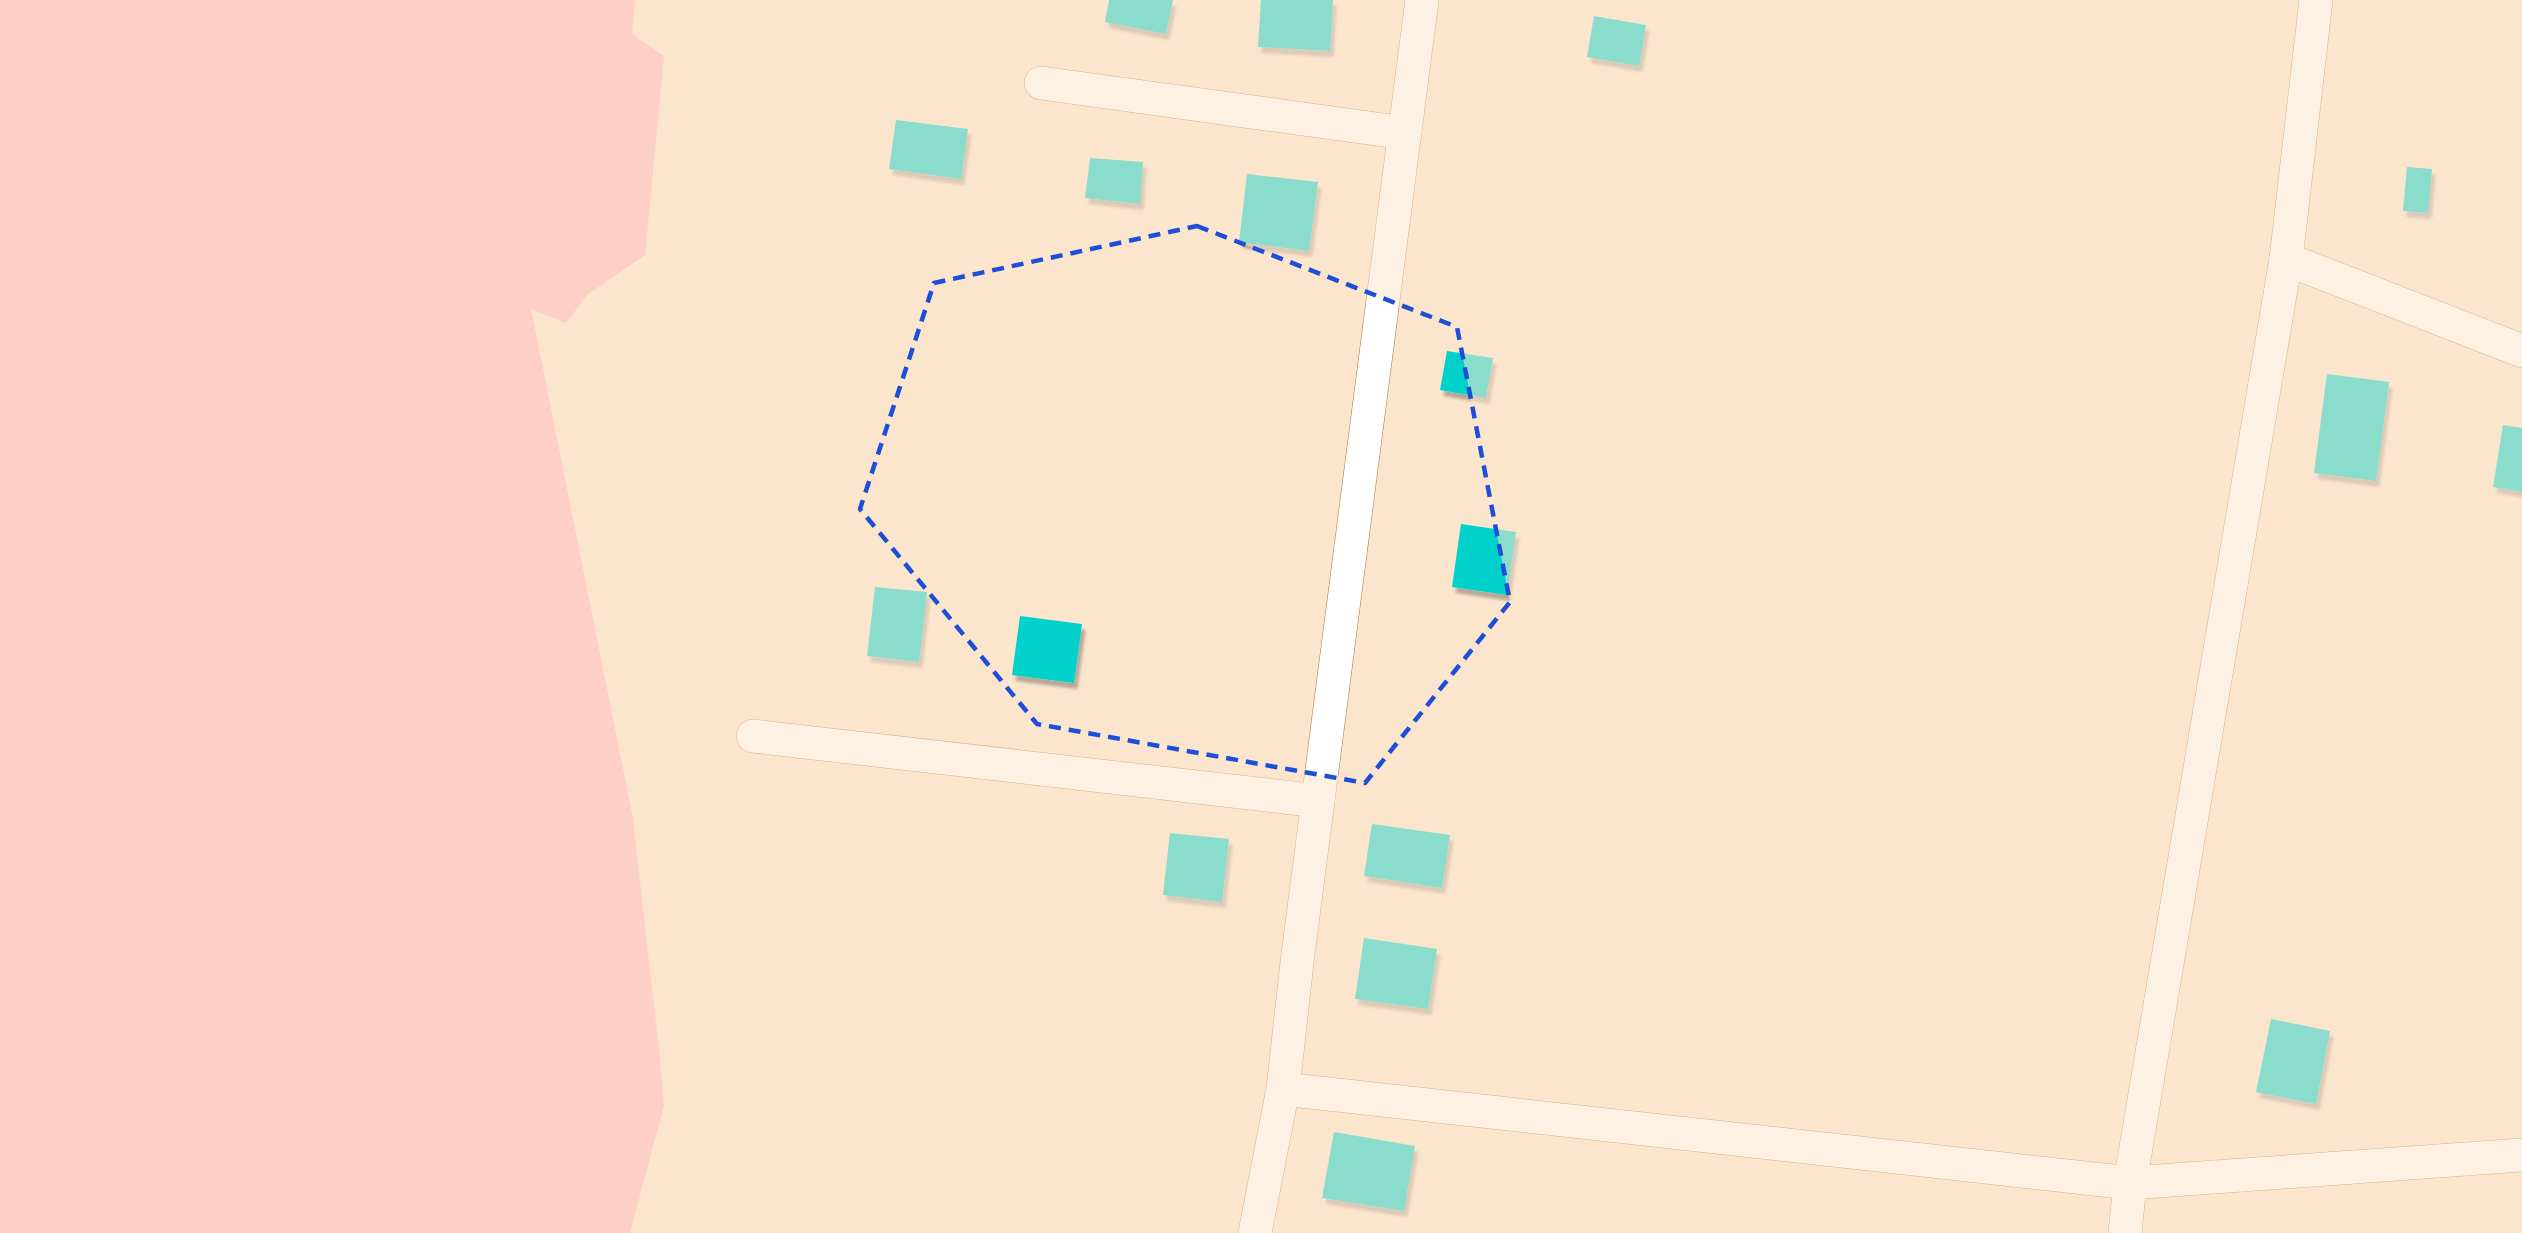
<svg xmlns="http://www.w3.org/2000/svg" width="2522" height="1233" font-family="'Alegreya Sans',sans-serif">
  <style>
    .green { fill: #feb4be }
    .building { fill: #05d2cb; filter: url(#shadow) }
    .lines { fill: none; stroke-linecap: round; stroke-linejoin: round }
    .minor-casing { stroke: #a57537; stroke-width: 34 }
    .minor { stroke: #fff; stroke-width: 33 }
    .marked { fill: none; stroke: #1d4ed8; stroke-width: 4.5; stroke-dasharray: 12 8; stroke-linejoin: round }
  </style>
  <defs>
    <filter id="shadow"><feDropShadow dx="3.5" dy="6" stdDeviation="1.5" flood-color="#0004"/></filter>
  </defs>
  <rect width="100%" height="100%" fill="#fbe5cd"/>
  <polygon class="green" points="0,0 635,0 632,34 664,56 645,255 587,295 566,323 531,309 633,819 660,1059 664,1106 630,1233 0,1233"/>
  <g class="building">
    <polygon points="1109,0 1173,0 1166,34 1105,22"/>
    <polygon points="1261,0 1333,0 1330,51 1258,47"/>
    <polygon points="1594,16 1646,25 1639,66 1587,57"/>
    <polygon points="896,120 968,129 961,179 889,169"/>
    <polygon points="1090,158 1143,162 1140,204 1085,198"/>
    <polygon points="2407,167 2432,169 2428,213 2403,211"/>
    <polygon points="1247,174 1318,182 1309,251 1239,242"/>
    <polygon points="1447,351 1493,358 1486,398 1440,390"/>
    <polygon points="2327,374 2389,382 2376,481 2314,473"/>
    <polygon points="2503,425 2522,428 2522,492 2493,487"/>
    <polygon points="1461,524 1516,532 1507,595 1452,587"/>
    <polygon points="875,587 927,592 919,662 867,656"/>
    <polygon points="1020,616 1082,624 1074,683 1012,675"/>
    <polygon points="1372,824 1450,835 1442,888 1364,876"/>
    <polygon points="1170,833 1229,839 1222,902 1163,895"/>
    <polygon points="1364,938 1437,949 1428,1009 1355,999"/>
    <polygon points="2271,1019 2330,1031 2316,1104 2256,1092"/>
    <polygon points="1334,1132 1415,1146 1404,1211 1322,1198"/>
  </g>
  <g class="lines">
    <g class="minor-casing">
      <g id="minor">
        <polyline points="1041,83 1405,133"/>
        <polyline points="2286,259 2522,351"/>
        <polyline points="753,736 1318,801"/>
        <polyline points="1283,1089 2130,1183 2522,1155"/>
        <polyline points="1255,1233 1283,1089 1297,962 1422,0"/>
        <polyline points="2125,1233 2130,1183 2286,259 2316,0"/>
      </g>
    </g>
    <use href="#minor" class="minor"/>
  </g>
  <path d="M0 0H2522V1233H0ZM1197,226l260,101 53,275 -145,181 -328,-59 -177,-215 74,-226z" fill="#fbe5cd" fill-opacity=".55" fill-rule="evenodd"/>
  <path class="marked" d="M1197,226l260,101 53,275 -145,181 -328,-59 -177,-215 74,-226z"/>
</svg>
